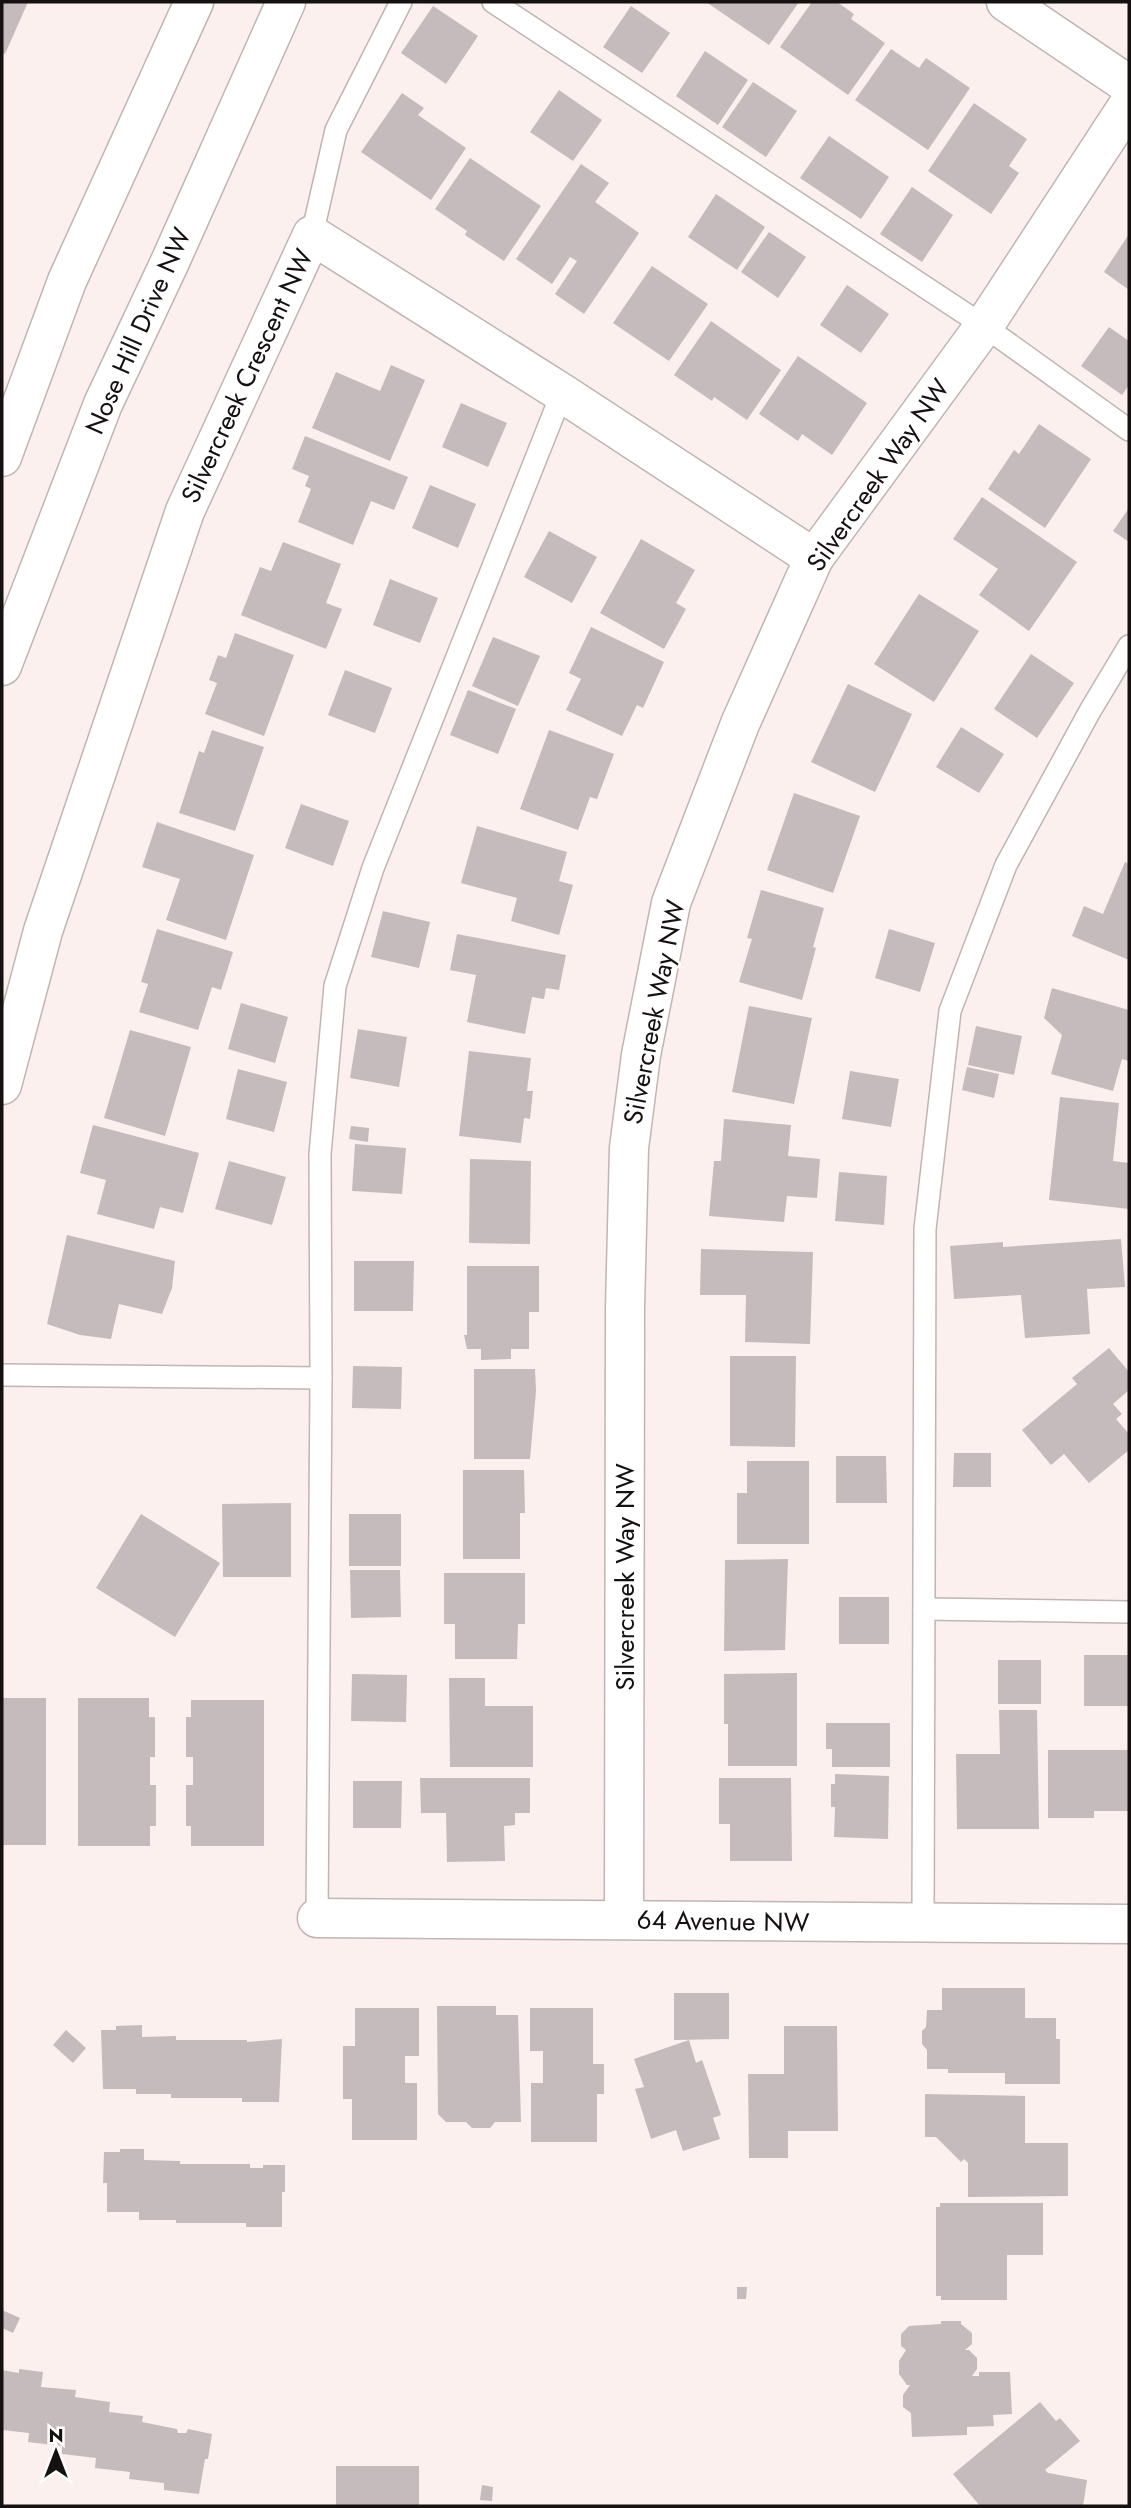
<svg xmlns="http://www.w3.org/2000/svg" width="1131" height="2508" font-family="Jost,sans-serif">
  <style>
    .building { fill: #c6bbbc }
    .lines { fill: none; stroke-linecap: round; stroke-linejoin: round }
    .service-casing { stroke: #bfb5b2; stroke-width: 24 }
    .minor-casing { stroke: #bfb5b2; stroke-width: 41 }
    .secondary-casing { stroke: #bfb5b2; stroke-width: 41 }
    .service { stroke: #fff; stroke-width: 21 }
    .minor { stroke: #fff; stroke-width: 38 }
    .secondary { stroke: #fff; stroke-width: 38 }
    .labels { text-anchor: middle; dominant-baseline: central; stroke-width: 5; stroke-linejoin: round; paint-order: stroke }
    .street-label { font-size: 26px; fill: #141110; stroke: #fff }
  </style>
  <rect width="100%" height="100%" fill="#fbf0ed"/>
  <g class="building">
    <polygon points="2,2 28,2 5,54 2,53"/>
    <polygon points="706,2 799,2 769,45"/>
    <polygon points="812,2 837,2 854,14 851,19 885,43 848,95 780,47"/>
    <polygon points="433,6 478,36 446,84 401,53"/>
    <polygon points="631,6 670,33 642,73 603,47"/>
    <polygon points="891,49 919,68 926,58 970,88 928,150 855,100"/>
    <polygon points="705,51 748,80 718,125 676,96"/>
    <polygon points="753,82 797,111 766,157 722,127"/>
    <polygon points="559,90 602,120 573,161 530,132"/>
    <polygon points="402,93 424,108 418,115 466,148 431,200 361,152"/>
    <polygon points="974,103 1027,139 1009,166 1019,173 991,214 928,171"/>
    <polygon points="829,136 889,177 861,219 800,178"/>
    <polygon points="470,158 541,206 504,261 465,235 467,231 435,209"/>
    <polygon points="581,164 609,183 595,202 639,233 584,314 555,294 577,261 570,257 552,284 516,259"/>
    <polygon points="912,187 953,215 922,262 880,234"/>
    <polygon points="716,194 765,227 737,270 688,237"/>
    <polygon points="769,232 806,257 778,298 741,272"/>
    <polygon points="1129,234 1129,290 1104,272"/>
    <polygon points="652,266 708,304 669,361 613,323"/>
    <polygon points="847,285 889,314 861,353 820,325"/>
    <polygon points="711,321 781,370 747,420 714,397 712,401 674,375"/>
    <polygon points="1109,327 1129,341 1129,385 1122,395 1081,366"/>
    <polygon points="798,356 867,403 832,455 802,434 798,441 759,414"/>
    <polygon points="391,365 425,380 390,461 312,428 336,372 380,391"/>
    <polygon points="461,403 507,423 488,467 442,447"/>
    <polygon points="1039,424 1091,459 1045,528 988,489 1014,450 1019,454"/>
    <polygon points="305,436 408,477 394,510 371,501 353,545 298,522 311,489 305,486 309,476 292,469"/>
    <polygon points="430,485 476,504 458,548 412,528"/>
    <polygon points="982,497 1077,562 1029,631 979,595 998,569 953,539"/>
    <polygon points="1129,508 1129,542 1113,531"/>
    <polygon points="549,531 597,557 572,603 524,577"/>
    <polygon points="641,539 695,570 676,603 686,609 664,649 600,613"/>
    <polygon points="283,542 341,564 326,603 342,609 326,649 241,615 260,567 271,571"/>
    <polygon points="390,579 438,598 420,643 373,625"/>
    <polygon points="919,594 979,631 934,702 874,664"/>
    <polygon points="591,627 664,662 643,708 637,705 622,736 566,710 581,679 569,673"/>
    <polygon points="235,633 294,655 264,736 205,714 217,683 209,680 218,655 226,658"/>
    <polygon points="493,637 540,656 518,706 472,686"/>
    <polygon points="1031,654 1074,683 1037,738 994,709"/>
    <polygon points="345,670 392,688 375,733 328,715"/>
    <polygon points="848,684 912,714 875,792 811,762"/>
    <polygon points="468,690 516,709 498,754 450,735"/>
    <polygon points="961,727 1004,754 979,793 936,767"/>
    <polygon points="212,730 264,747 235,831 179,813 199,751 204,753"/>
    <polygon points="549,730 614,754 597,799 590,797 578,830 520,809"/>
    <polygon points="794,793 860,816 833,893 767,870"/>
    <polygon points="301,804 349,821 333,866 285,848"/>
    <polygon points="157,822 254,855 226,940 166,920 180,879 142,867"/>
    <polygon points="477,826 567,852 559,881 573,885 559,935 511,921 517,898 461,883"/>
    <polygon points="1125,862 1129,864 1129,960 1072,936 1084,906 1103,914"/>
    <polygon points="761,890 824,908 813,947 816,948 802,1000 739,982 752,939 747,938"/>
    <polygon points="383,911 430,922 419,968 371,957"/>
    <polygon points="157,929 233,952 221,990 212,987 198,1030 139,1012 148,984 141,982"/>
    <polygon points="889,929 935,943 920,992 875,978"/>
    <polygon points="457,934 566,955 559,990 546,988 544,999 532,997 525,1034 467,1022 476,975 450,970"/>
    <polygon points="1052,988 1129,1010 1129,1061 1122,1059 1113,1091 1051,1074 1062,1035 1044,1018"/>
    <polygon points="241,1003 288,1017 275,1063 228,1049"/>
    <polygon points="749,1006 812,1018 794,1104 732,1092"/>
    <polygon points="976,1026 1022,1036 1014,1075 968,1065"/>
    <polygon points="358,1029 407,1037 399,1087 350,1078"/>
    <polygon points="130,1030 191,1047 165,1136 104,1118"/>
    <polygon points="469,1051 531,1058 527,1091 533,1091 530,1119 524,1118 521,1143 459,1136"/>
    <polygon points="967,1067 999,1074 994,1098 962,1090"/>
    <polygon points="238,1069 287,1082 274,1132 226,1119"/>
    <polygon points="850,1071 899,1079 891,1127 842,1119"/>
    <polygon points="1060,1097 1119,1103 1113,1161 1129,1163 1129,1209 1049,1200"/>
    <polygon points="724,1119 791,1125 788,1156 820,1159 817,1198 787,1196 784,1222 709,1216 714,1161 721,1161"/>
    <polygon points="93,1125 199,1153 183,1213 160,1207 154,1229 97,1214 106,1180 80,1173"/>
    <polygon points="351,1126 369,1128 368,1142 349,1139"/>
    <polygon points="355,1144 406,1148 402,1194 352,1191"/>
    <polygon points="470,1159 531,1161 530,1244 469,1243"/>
    <polygon points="229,1161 286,1177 272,1225 215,1209"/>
    <polygon points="839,1172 887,1176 884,1225 835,1221"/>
    <polygon points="67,1235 175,1261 172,1288 162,1314 119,1304 111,1339 80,1335 47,1324"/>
    <polygon points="1121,1239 1125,1287 1087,1289 1090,1334 1025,1338 1021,1295 954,1299 950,1246 1003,1242 1003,1247"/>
    <polygon points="701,1249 813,1252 810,1344 745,1342 746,1295 700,1295"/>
    <polygon points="354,1261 414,1261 413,1311 354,1311"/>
    <polygon points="467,1266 539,1266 539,1312 529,1312 529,1349 511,1349 511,1359 481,1360 481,1349 467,1349 464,1335 467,1335"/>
    <polygon points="1109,1348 1129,1372 1129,1390 1113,1404 1122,1414 1116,1419 1129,1434 1129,1450 1089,1483 1064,1454 1051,1465 1022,1430 1077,1384 1072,1378"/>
    <polygon points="730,1356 796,1356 795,1447 730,1446"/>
    <polygon points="353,1366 402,1367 401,1409 352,1408"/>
    <polygon points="474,1369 535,1369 536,1391 530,1459 474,1459"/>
    <polygon points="954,1453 991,1453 991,1487 953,1487"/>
    <polygon points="836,1456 886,1456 887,1503 836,1503"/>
    <polygon points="747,1461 809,1461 809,1544 737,1544 737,1493 747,1493"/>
    <polygon points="463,1470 524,1470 525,1513 520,1513 520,1559 463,1559"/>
    <polygon points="291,1503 291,1577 223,1577 222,1504"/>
    <polygon points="141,1514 220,1563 175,1637 96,1588"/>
    <rect x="349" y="1514" width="52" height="52"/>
    <polygon points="788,1559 785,1650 724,1651 725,1560"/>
    <polygon points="350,1570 400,1570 401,1617 351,1618"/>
    <polygon points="444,1573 525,1573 525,1624 518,1624 517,1659 455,1659 455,1624 444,1624"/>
    <rect x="839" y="1597" width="50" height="47"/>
    <rect x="1084" y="1655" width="45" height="51"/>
    <rect x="998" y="1660" width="43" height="44"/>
    <polygon points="797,1673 797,1766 728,1766 728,1724 724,1724 724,1674"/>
    <polygon points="352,1674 407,1675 406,1722 351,1721"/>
    <polygon points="449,1678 485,1678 485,1706 533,1706 533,1767 450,1767"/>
    <rect x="2" y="1698" width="44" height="147"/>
    <polygon points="78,1698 149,1698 149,1717 155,1717 155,1757 150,1757 150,1785 156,1785 156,1826 150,1826 150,1846 78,1846"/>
    <polygon points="191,1700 264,1700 264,1846 191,1846 191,1826 186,1826 186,1785 193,1785 193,1757 186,1757 186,1717 191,1717"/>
    <polygon points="999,1710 1037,1710 1039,1829 957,1829 956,1754 1000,1754"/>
    <polygon points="826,1723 890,1723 890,1767 832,1767 832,1749 826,1749"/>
    <polygon points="1048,1750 1129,1750 1129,1811 1094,1811 1094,1818 1048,1818"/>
    <polygon points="835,1774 889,1776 888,1839 834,1837 835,1807 831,1807 831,1784 835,1784"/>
    <polygon points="420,1778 530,1778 530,1813 515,1813 515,1825 504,1826 505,1861 447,1862 446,1813 421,1813"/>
    <polygon points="719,1778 791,1778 792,1861 730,1861 730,1824 719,1824"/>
    <polygon points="353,1781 402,1781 401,1828 353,1828"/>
    <polygon points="942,1988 1025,1988 1025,2018 1056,2018 1056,2039 1060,2039 1060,2084 1005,2084 1005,2073 948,2073 948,2069 927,2069 927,2050 922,2044 922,2031 926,2027 927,2010 942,2010"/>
    <polygon points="674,1993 729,1993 729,2039 674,2040"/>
    <polygon points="437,2006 496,2006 496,2015 518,2015 521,2122 495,2122 490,2128 472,2128 466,2122 446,2122 438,2114"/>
    <polygon points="355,2008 419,2008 419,2056 405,2056 405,2083 417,2083 417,2140 352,2140 352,2099 343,2099 343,2046 355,2046"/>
    <polygon points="530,2008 593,2008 593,2064 604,2064 604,2094 597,2094 597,2142 531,2142 531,2083 543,2083 543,2051 530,2051"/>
    <polygon points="142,2025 142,2037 176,2036 176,2040 247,2040 247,2042 282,2039 279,2102 242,2102 242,2098 171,2098 171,2094 136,2094 136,2089 103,2089 101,2030 116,2030 116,2026"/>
    <polygon points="784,2026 837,2026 838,2131 788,2131 788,2158 749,2158 748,2074 784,2074"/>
    <polygon points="66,2030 86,2048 73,2063 53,2045"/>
    <polygon points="689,2040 696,2063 702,2060 721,2115 713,2118 720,2139 683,2151 676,2130 651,2139 635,2089 644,2087 634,2059"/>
    <polygon points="925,2094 1025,2096 1025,2143 1068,2143 1068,2196 968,2197 968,2163 964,2159 961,2162 936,2137 925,2137"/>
    <polygon points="120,2149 144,2149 144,2160 180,2161 180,2164 250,2164 250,2168 263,2168 263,2165 285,2165 285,2192 282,2192 282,2227 246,2227 246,2223 176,2223 176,2220 139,2220 139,2212 107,2212 107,2183 103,2183 104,2152 120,2152"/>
    <polygon points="940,2203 1043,2203 1043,2255 1007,2255 1007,2300 941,2300 941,2296 936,2296 936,2207 940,2207"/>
    <polygon points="737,2287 747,2287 746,2299 737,2299"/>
    <polygon points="2,2310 20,2318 13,2333 2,2328"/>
    <polygon points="941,2321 961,2321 961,2324 972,2333 972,2344 965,2350 969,2350 977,2358 977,2369 972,2376 979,2376 979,2372 1010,2372 1012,2414 993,2415 994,2426 967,2427 967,2435 912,2437 911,2413 903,2407 903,2395 910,2385 907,2385 899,2374 899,2361 906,2350 901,2346 901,2334 909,2326 941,2324"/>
    <polygon points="19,2369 43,2372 41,2387 76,2390 75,2397 110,2402 109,2412 143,2416 142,2422 177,2429 178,2433 186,2433 188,2429 212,2434 208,2459 205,2459 199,2494 164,2490 164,2483 129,2479 130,2472 95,2468 96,2458 62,2454 62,2446 28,2442 29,2433 2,2430 2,2370 19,2373"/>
    <polygon points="1040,2402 1056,2421 1060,2418 1080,2441 1045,2470 1048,2473 1087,2480 1083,2506 980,2506 953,2474"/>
    <rect x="336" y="2466" width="83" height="40"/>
    <polygon points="482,2485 493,2487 492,2501 480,2500"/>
  </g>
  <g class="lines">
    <g class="service-casing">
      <g id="service">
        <polyline points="493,2 984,326 1129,430"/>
        <polyline points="312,235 336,130 401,2"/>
        <polyline points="2,1375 321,1378"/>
        <polyline points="924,1609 1129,1612"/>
        <polyline points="317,1918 321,1378 320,1154 335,986 373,868 562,393"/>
        <polyline points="923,1924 925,1229 950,1011 1006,865 1090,711 1129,646"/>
      </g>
    </g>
    <g class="minor-casing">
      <g id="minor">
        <polyline points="1006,2 1129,85"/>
        <polyline points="2,1085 43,931 185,511 312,235 562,393 814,558"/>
        <polyline points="317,1918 1129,1924"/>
        <polyline points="624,1920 625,1308 629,1148 641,1055 671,903 740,724 814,558 984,326 1129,104"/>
      </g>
    </g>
    <g class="secondary-casing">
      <g id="secondary">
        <polyline points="2,457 67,281 194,2"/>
        <polyline points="2,666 103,404 169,264 286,2"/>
      </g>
    </g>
    <use href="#service" class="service"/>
    <use href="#minor" class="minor"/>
    <use href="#secondary" class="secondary"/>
  </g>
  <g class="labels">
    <g class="street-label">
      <text transform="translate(138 331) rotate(-66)">Nose Hill Drive NW</text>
      <text transform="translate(247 376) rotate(-65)">Silvercreek Crescent NW</text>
      <text transform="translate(878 475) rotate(-55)">Silvercreek Way NW</text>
      <text transform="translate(654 1012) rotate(-79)">Silvercreek Way NW</text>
      <text transform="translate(625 1577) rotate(-90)">Silvercreek Way NW</text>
      <text transform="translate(723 1921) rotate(1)">64 Avenue NW</text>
    </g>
  </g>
  <rect width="1131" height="2508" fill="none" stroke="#141110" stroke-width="7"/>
  <g transform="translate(56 2452)" stroke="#ffffff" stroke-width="5" paint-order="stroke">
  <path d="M0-5L12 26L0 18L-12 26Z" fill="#141110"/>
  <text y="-10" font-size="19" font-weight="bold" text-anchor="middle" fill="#141110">N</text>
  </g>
</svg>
